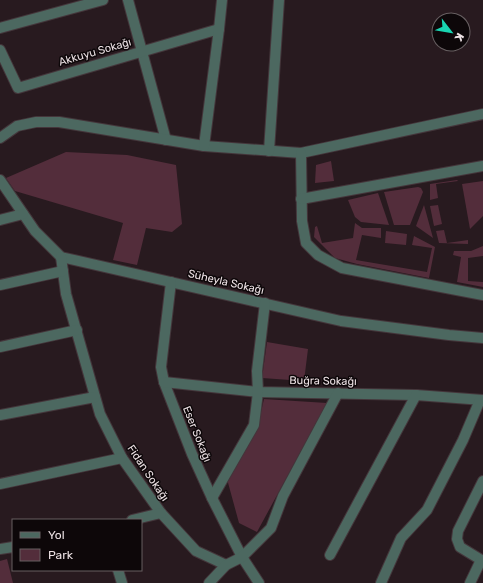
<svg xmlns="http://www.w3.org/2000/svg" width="483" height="583" font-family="Rubik,sans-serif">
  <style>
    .green { fill: #532d3b }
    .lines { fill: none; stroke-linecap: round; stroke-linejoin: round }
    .minor-casing { stroke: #44363b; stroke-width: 12 }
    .minor { stroke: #4c6860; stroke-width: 10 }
    .labels { text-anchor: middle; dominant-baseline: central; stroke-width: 3; stroke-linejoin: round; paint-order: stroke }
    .street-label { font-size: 11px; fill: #ede2e5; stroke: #0d0709 }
  </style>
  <rect width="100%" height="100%" fill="#281a1f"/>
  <g class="green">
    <polygon points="66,152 127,155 176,165 182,224 172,232 146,228 137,265 113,260 123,223 15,191 6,178"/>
    <polygon points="331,161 334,181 315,183 316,165"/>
    <polygon points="457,180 458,181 436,184 438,198 430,200 430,184"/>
    <polygon points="483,181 483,216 470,229 462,184"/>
    <polygon points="418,187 421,188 423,192 410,225 394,225 384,192"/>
    <polygon points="378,193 389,225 361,222 355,217 348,200"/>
    <polygon points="424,205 433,238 416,226"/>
    <polygon points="438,205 442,224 434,226 430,206"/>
    <polygon points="355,223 362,228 381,228 381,238 362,235 356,260 427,272 432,248 412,245 414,236 435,247 429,278 357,264 335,258 314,237 315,227 317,226 322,243 353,238"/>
    <polygon points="444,230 447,243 468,240 468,244 439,243 436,231"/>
    <polygon points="386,231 407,234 406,245 385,243"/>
    <polygon points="483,246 483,256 468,258 468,281 483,282 483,287 457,282 461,257 453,255 454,251 471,251"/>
    <polygon points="267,342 308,349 304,381 262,378"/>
    <polygon points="264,399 327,403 257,532 239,523 227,479 257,429"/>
    <polygon points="7,559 13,583 0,583 0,561"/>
  </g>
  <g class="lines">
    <g class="minor-casing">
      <g id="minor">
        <polyline points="128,0 166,140"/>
        <polyline points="0,28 103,0"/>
        <polyline points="0,50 18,88 219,29"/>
        <polyline points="0,138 17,126 36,122 59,122 204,146 301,153 483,114"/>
        <polyline points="204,146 219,29 222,0"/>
        <polyline points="269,151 279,0"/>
        <polyline points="301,153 302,221 306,243 318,255 342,268 483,295"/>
        <polyline points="0,180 35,231 61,257 341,321 449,335 483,338"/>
        <polyline points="301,199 483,166"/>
        <polyline points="0,220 23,214"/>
        <polyline points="61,257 66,294 100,414 122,458 161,513 196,551 226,565"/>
        <polyline points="171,282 161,367 164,382 192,454 212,498 242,557 259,583"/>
        <polyline points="0,285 63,271"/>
        <polyline points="0,347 77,330"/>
        <polyline points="164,382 258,392 416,395 483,400"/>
        <polyline points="0,415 95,397"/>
        <polyline points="483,481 458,531 457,539 460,547 483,561"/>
        <polyline points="0,484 122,458"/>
        <polyline points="212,498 254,425 258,392 257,371 265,303"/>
        <polyline points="132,520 161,513"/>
        <polyline points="0,549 13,547"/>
        <polyline points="330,555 416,395"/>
        <polyline points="118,570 122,583"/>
        <polyline points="209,583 226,565 242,557 271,528 283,496 338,393"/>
        <polyline points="381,583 401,538 427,510 463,440 480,400"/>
        <polyline points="470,583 481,560"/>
      </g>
    </g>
    <use href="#minor" class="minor"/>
  </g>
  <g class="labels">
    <g class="street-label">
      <text transform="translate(95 52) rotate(-16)">Akkuyu Sokağı</text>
      <text transform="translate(226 282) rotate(13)">Süheyla Sokağı</text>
      <text transform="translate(323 381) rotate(1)">Buğra Sokağı</text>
      <text transform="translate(197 434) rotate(68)">Eser Sokağı</text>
      <text transform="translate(148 473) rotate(56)">Fidan Sokağı</text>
    </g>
  </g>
  <rect x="12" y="519" width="130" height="52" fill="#0d0709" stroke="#675f61"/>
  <rect x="20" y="532" width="20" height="6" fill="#4c6860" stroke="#675f61"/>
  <text x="48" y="539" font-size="12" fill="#ede2e5">Yol</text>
  <rect x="20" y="549" width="20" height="12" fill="#532d3b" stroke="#675f61"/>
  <text x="48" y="559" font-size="12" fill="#ede2e5">Park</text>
  <g transform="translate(451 32) rotate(121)"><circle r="19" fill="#0d0709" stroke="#675f61"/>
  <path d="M0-3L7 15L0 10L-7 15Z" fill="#19d5b2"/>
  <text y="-6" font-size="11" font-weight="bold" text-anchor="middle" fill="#ede2e5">K</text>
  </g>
</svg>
